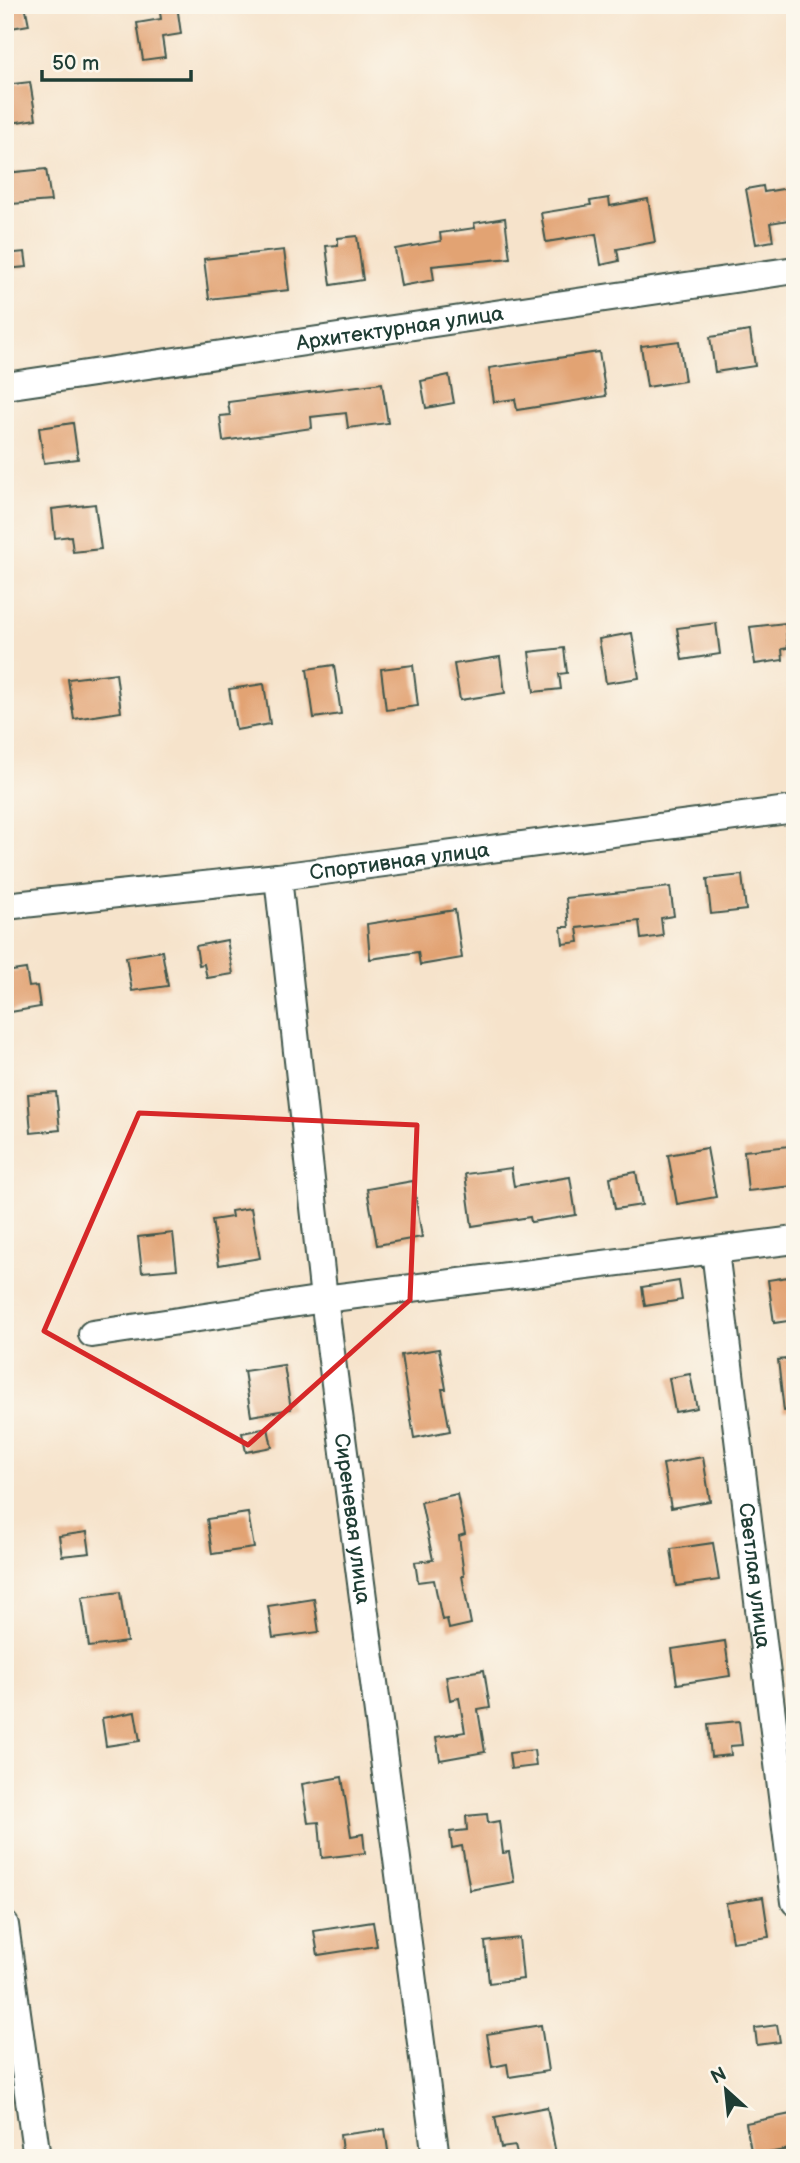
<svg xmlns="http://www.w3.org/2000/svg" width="800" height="2163" font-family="'Balsamiq Sans',sans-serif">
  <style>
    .building { fill: #e2a373 }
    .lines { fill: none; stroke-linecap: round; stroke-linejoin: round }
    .minor-casing { stroke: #3f564b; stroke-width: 30 }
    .minor { stroke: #fff; stroke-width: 26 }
    .marked { fill: none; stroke: #d62828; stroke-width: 5; stroke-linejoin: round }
    .labels { text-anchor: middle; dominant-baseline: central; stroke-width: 7; stroke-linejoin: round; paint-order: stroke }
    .street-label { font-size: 21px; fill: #1f3d34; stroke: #fbf7ec }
  </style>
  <rect width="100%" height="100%" fill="#fbf7ec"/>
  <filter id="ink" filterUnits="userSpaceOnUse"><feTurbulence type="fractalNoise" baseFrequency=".0143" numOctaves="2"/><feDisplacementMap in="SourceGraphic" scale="14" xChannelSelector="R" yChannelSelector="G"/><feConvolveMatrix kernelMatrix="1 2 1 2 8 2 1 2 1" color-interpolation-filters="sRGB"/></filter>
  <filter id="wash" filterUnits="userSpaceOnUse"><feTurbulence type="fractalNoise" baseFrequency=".00686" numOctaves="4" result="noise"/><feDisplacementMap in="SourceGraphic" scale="28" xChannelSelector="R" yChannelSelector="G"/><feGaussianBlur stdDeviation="1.57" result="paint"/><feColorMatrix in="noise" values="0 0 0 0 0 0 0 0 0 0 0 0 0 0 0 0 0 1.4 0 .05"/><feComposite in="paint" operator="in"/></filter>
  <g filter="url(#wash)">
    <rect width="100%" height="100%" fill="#f6e3cb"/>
    <g id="blocks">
      <g class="building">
        <polygon points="5,5 25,5 29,25 5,29"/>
        <polygon points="159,5 177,5 181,34 162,37 165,57 143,60 137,23 161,19"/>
        <polygon points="30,82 36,119 5,124 5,85"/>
        <polygon points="46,169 51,201 11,204 6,173"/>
        <polygon points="763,186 764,192 795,187 795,219 770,223 773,241 756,244 746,189"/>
        <polygon points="609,198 610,206 648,199 655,242 617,249 619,261 601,265 596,234 546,242 541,213 591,205 590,201"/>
        <polygon points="505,218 510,258 432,266 434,280 401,286 395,249 441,241 440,233 475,228 474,223"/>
        <polygon points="357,236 363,280 331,285 326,246 338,245 338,238"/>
        <polygon points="284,250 289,290 209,299 204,259"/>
        <polygon points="25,252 27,267 5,269 5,254"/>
        <polygon points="750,331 755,366 715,372 710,337"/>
        <polygon points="679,341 685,381 647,387 641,346"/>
        <polygon points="599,352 606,396 517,410 515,399 494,402 489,368"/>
        <polygon points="449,375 454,403 426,408 421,381"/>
        <polygon points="382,383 388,423 348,428 346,413 311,417 312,428 223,441 220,416 230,415 228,402"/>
        <polygon points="73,423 78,459 44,463 39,428"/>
        <polygon points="95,504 101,549 73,552 71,536 55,538 52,509"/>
        <polygon points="716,623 720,654 682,660 677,628"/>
        <polygon points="785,623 788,648 782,649 783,660 755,664 750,627"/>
        <polygon points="632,633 639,678 606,683 599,639"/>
        <polygon points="564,648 567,673 559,674 561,689 534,692 529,652"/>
        <polygon points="500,657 505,693 460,700 454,664"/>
        <polygon points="334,665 341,714 314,718 307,669"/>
        <polygon points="413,665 418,706 386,710 381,669"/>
        <polygon points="116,673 121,712 74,719 68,679"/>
        <polygon points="264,684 270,724 236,730 229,689"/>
        <polygon points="742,875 746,910 711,914 707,879"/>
        <polygon points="670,887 674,916 661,918 663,936 641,939 639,921 577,928 579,942 563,944 561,927 569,927 566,898"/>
        <polygon points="455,910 462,958 420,965 418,952 370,959 367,924"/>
        <polygon points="227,940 233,974 207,978 204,964 199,965 196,946"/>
        <polygon points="162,951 168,986 132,991 126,957"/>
        <polygon points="26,969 29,987 37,986 40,1007 5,1013 5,972"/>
        <polygon points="56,1092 60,1130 31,1133 28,1094"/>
        <polygon points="789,1146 793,1186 748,1191 744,1151"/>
        <polygon points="707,1148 716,1197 677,1204 668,1155"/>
        <polygon points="511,1168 514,1186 570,1177 576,1215 531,1222 530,1217 472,1226 465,1174"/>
        <polygon points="636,1172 642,1205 615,1209 610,1177"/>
        <polygon points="413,1181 422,1237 377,1245 367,1189"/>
        <polygon points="251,1208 260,1258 219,1265 212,1220 232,1217 231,1211"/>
        <polygon points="173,1233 177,1269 142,1272 138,1237"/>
        <polygon points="795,1276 795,1320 774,1323 768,1280"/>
        <polygon points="679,1281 682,1300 645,1306 642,1287"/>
        <polygon points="439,1349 446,1389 442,1389 450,1431 414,1438 401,1355"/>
        <polygon points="795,1358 795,1410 784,1411 778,1360"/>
        <polygon points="284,1365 291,1409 251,1416 244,1371"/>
        <polygon points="690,1374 697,1408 675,1412 669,1378"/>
        <polygon points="268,1428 272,1447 246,1452 242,1433"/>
        <polygon points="703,1457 710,1501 671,1508 663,1464"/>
        <polygon points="457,1494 465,1534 459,1536 464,1576 462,1576 471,1624 449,1629 447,1619 442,1620 434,1580 418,1582 415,1562 433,1560 421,1502"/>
        <polygon points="248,1513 254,1548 212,1554 207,1519"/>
        <polygon points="87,1532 90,1553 62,1556 59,1536"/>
        <polygon points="713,1543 719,1580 676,1586 671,1549"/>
        <polygon points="120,1592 127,1642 89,1647 82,1597"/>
        <polygon points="314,1599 319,1632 273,1638 268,1606"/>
        <polygon points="725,1641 730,1676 677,1684 672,1649"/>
        <polygon points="484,1670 490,1708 478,1710 485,1752 440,1760 436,1737 465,1732 459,1698 450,1700 446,1676"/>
        <polygon points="135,1712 140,1741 106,1746 102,1718"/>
        <polygon points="739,1721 742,1745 730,1746 731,1755 711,1757 708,1724"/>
        <polygon points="534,1750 536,1766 511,1769 509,1753"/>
        <polygon points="342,1777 351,1836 363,1834 365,1853 322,1858 319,1822 308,1823 302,1784"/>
        <polygon points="487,1814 488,1823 499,1821 503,1853 509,1852 514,1882 470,1890 462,1846 452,1848 450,1832 467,1830 466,1816"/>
        <polygon points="763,1897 769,1937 732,1942 726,1903"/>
        <polygon points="373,1922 377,1946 318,1955 314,1931"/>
        <polygon points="519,1938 523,1979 489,1983 485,1942"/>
        <polygon points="541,2025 548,2071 509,2077 507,2064 492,2067 487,2034"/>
        <polygon points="777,2025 780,2042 757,2045 755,2028"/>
        <polygon points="547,2107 556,2154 518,2158 515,2146 501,2148 495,2117"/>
        <polygon points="791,2114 793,2124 795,2124 795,2148 752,2156 746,2123"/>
        <polygon points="385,2129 389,2158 343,2158 340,2135"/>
      </g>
    </g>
  </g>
  <g filter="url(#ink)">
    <use href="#blocks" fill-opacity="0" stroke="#3f564b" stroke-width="2"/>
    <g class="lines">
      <g class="minor-casing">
        <g id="minor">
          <path id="s1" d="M5,386l790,-116"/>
          <path id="s2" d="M278,877l46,422 112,859"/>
          <path id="s3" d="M5,906l273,-29 517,-68"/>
          <path id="s4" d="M715,1251l80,651"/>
          <polyline points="92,1334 324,1299 795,1240"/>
          <polyline points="5,1925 37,2158"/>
        </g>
      </g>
      <use href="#minor" class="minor"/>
    </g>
  </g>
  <path class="marked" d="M139,1113l278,12 -7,175 -162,145 -204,-114z"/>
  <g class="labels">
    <g class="street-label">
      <text stroke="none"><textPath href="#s1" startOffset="399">Архитектурная улица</textPath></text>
      <text stroke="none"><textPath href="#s3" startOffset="397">Спортивная улица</textPath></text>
      <text stroke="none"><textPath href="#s2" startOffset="646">Сиреневая улица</textPath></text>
      <text stroke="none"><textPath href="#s4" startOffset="327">Светлая улица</textPath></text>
    </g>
  </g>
  <rect width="800" height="2163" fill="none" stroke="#fbf7ec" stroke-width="28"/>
  <g transform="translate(726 2090) rotate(333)" stroke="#fbf7ec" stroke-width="5" paint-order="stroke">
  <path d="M0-5L12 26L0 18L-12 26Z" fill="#1f3d34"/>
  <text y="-10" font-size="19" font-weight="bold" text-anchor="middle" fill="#1f3d34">N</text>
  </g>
  <path d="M42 70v10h149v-10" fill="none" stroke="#1f3d34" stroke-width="3.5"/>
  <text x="52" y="70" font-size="21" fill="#1f3d34" stroke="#fbf7ec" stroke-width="5" paint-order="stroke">50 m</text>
</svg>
